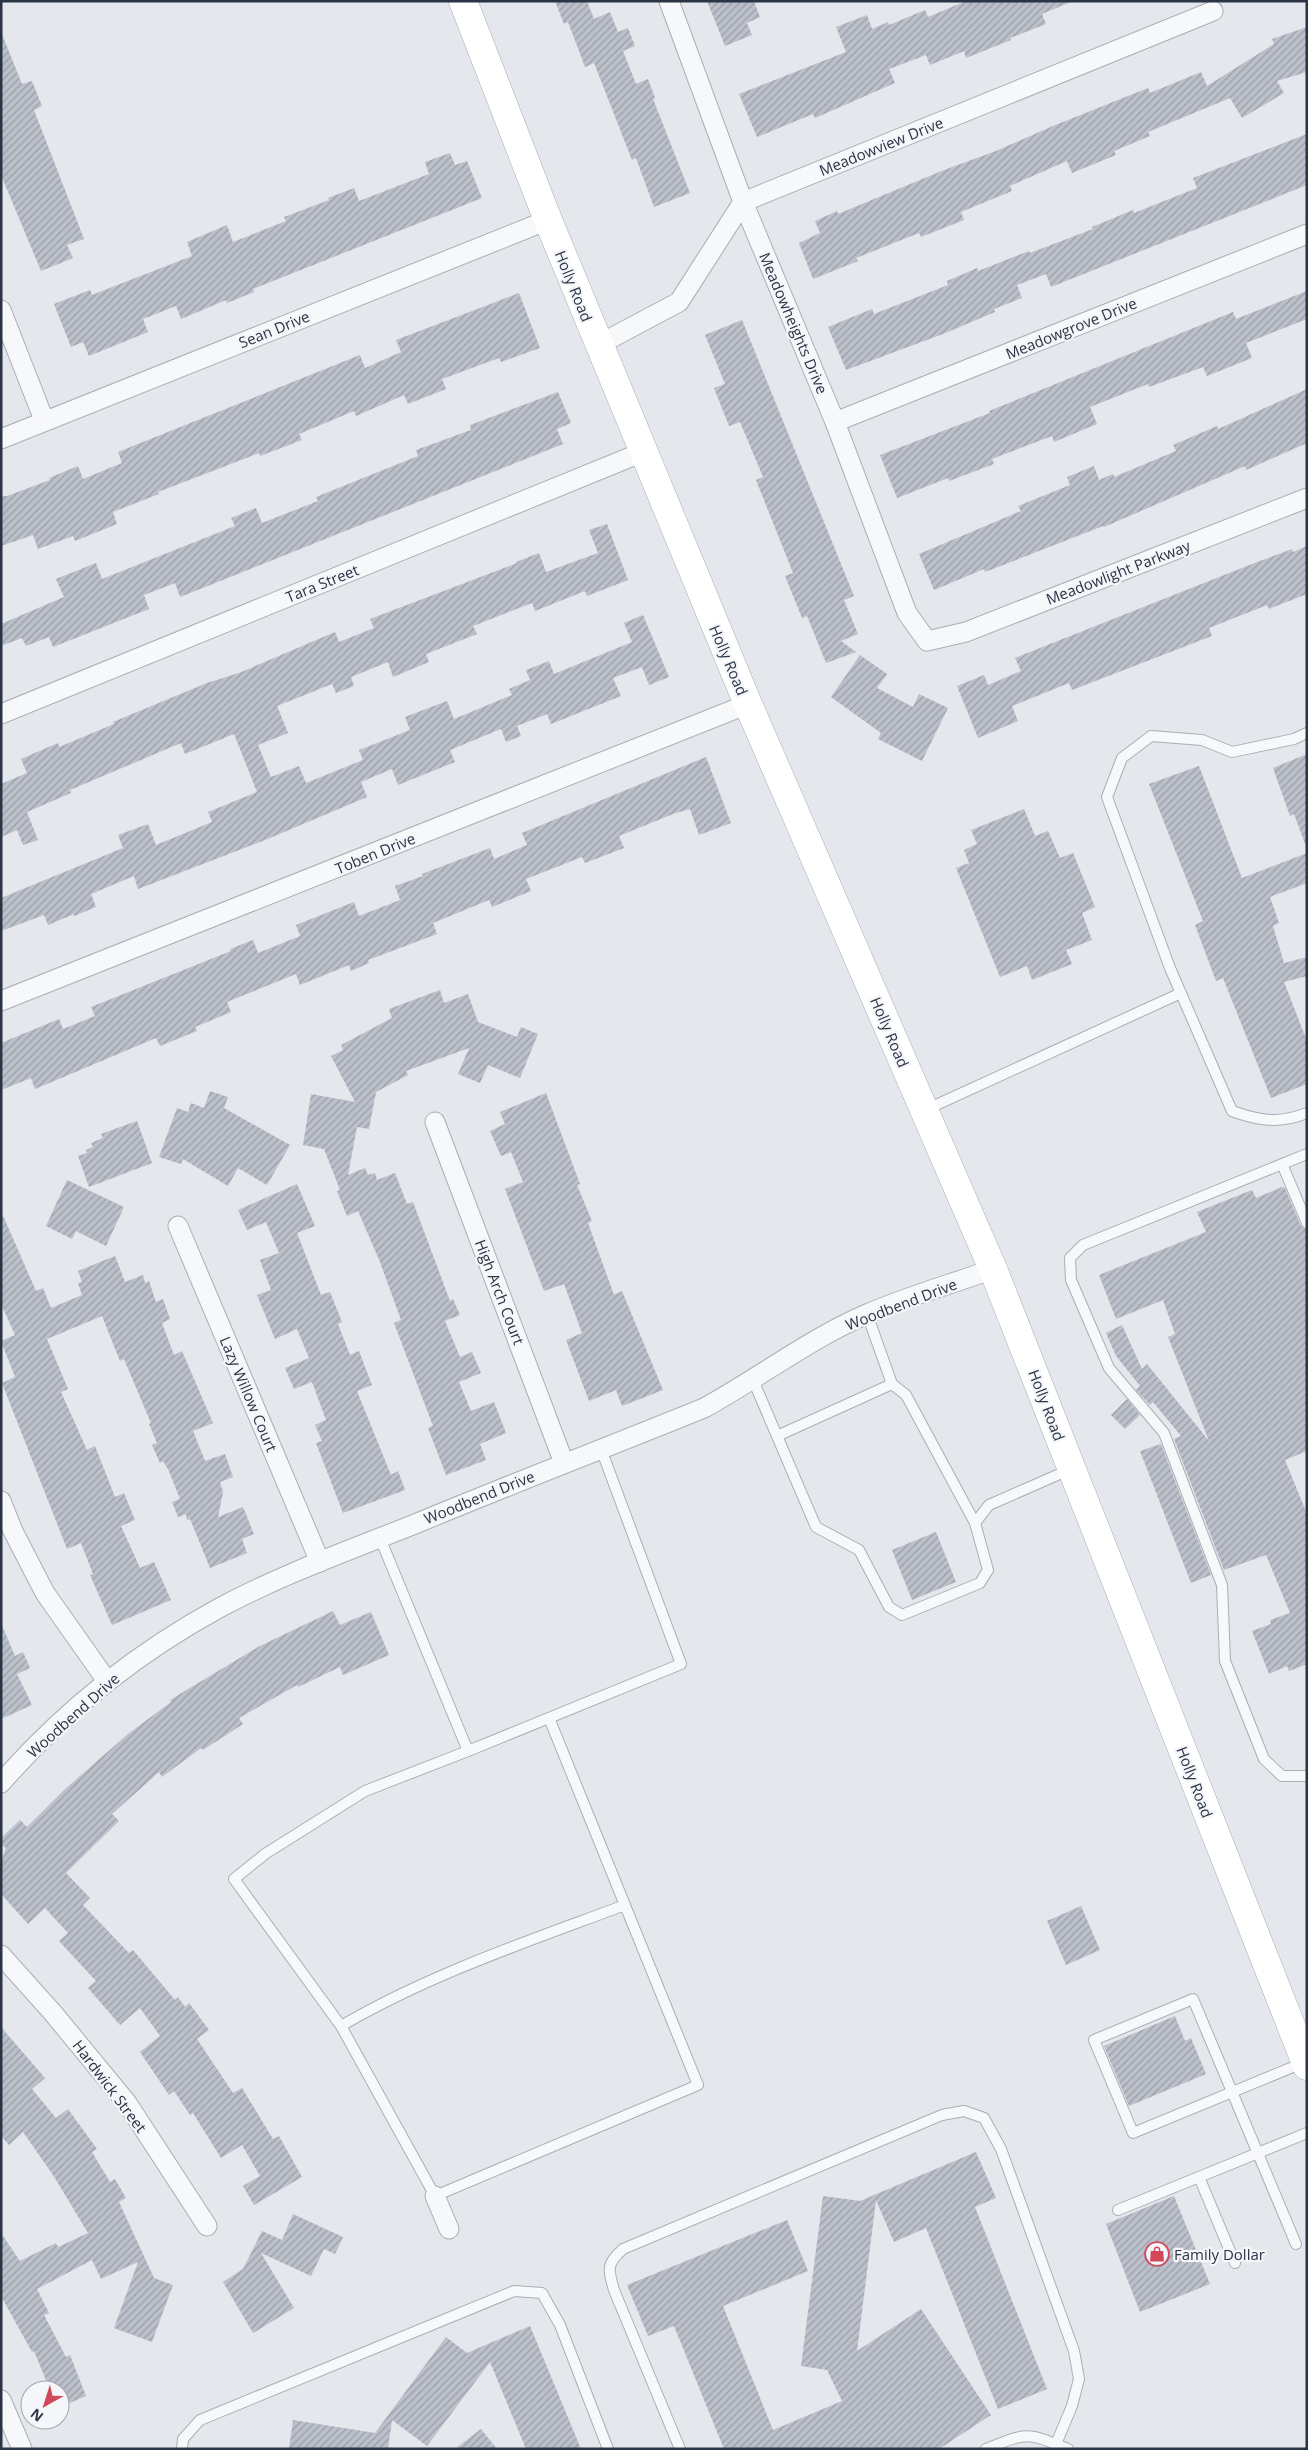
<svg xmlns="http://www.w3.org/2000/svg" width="1308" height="2450" font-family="'Open Sans',sans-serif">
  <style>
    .building { fill: url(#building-hatch) }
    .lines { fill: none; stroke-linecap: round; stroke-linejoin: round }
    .service-casing { stroke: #a9aeb7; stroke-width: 12 }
    .minor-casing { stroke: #a9aeb7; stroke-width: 21 }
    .secondary-casing { stroke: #a9aeb7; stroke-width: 29 }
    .service { stroke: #f7f8fa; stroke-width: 10 }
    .minor { stroke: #f7f8fa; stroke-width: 19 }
    .secondary { stroke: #fff; stroke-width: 28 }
    .labels { text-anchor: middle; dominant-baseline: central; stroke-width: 4.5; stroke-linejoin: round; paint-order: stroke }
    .street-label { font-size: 15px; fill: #2b3445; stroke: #f4f6f9 }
    .poi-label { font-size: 15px; fill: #2b3445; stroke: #f4f6f9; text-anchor: start }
  </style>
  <defs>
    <pattern id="building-hatch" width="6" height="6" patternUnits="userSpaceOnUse" patternTransform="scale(1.25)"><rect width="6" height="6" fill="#bbc0ca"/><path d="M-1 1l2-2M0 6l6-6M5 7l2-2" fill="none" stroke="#989da6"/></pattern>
  </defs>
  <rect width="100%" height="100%" fill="#e4e7ec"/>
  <g class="building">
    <polygon points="555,1 587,1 594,19 610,12 618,32 628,28 635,46 623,51 636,84 648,79 655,98 653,99 690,193 654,207 636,158 632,160 594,63 585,67 568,22 564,24"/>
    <polygon points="707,1 754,1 760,17 747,23 752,35 725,46"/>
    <polygon points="966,1 1073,1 1042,14 1046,24 1010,38 1011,40 966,58 964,51 930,65 926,55 889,69 895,83 815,118 813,114 757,137 739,94 846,52 836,27 867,15 872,29 888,22 889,25 925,10 928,17"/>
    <polygon points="1307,27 1307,72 1277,81 1284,93 1242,118 1230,98 1148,132 1150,136 1114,151 1116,155 1072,173 1067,161 1010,186 1012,191 961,212 964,220 921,237 919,233 856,258 858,261 813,279 799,243 820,233 815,221 837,211 838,214 944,170 996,151 1053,126 1148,88 1150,93 1201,72 1207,86 1274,44 1272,39"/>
    <polygon points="2,34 22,84 32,81 42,106 34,110 84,239 67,245 73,258 41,271 1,175"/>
    <polygon points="1307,134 1307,185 1051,287 1046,274 1017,285 1022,298 994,309 995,312 943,334 846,370 828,327 872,309 874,314 948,285 947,281 977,268 978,271 1029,251 1030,253 1093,229 1092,227 1133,210 1134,213 1197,188 1193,178"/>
    <polygon points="450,153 455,165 467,161 482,198 253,289 254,292 227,303 226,300 181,319 176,306 143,319 148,332 89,356 83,342 71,347 54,304 90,290 92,295 192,256 187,242 227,225 233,242 286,221 284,217 329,200 328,198 354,188 359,201 372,196 429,174 425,162"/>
    <polygon points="1307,291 1307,319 1246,343 1252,358 1207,376 1203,367 1149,387 1148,384 1090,407 1097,424 1054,442 1052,436 992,459 994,464 949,481 948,478 897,498 880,455 990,413 989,411 1233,312 1236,319"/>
    <polygon points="519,293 540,348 501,362 499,358 442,379 446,389 408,404 404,395 356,416 354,411 299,434 302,440 260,456 259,453 158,492 159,494 113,512 117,524 75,541 73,536 38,549 33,535 1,546 1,496 7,496 50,480 49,478 78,466 83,479 122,463 118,452 360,355 365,368 401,352 396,340"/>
    <polygon points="742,320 854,596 844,600 858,634 841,641 856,652 826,663 807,616 802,618 785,576 793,573 756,480 763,477 740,422 729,426 714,388 725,384 705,335"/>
    <polygon points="1307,389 1307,443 1246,470 1245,466 1104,527 1103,526 985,572 984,569 934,590 919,554 1021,511 1018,506 1070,485 1067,477 1094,466 1099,480 1113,474 1114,477 1176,451 1173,445 1217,426 1218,429"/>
    <polygon points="558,392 571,423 557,429 563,444 180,597 175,583 144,595 149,609 53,647 49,637 26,646 22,638 1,646 1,624 64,597 56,579 96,563 102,579 235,526 231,518 256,508 262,523 318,501 316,497 418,456 416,450 471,430 470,425"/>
    <polygon points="607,524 628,580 587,596 585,591 535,611 532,603 473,626 477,634 426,654 429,662 393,677 388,662 351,677 354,686 336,693 332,684 277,706 288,733 258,745 271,777 299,766 306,783 363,760 359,750 410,730 405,717 447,701 454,719 512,695 509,689 530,680 526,670 549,661 554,674 632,642 624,623 643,615 669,677 649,685 642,667 613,678 621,696 551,724 547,714 517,726 521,736 506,742 501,729 450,750 455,762 398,785 392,769 361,782 367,797 270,838 138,889 134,876 91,894 96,907 74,916 74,914 48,925 44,915 1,931 1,898 123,848 118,835 148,824 156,845 212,822 208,812 257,792 234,734 185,754 181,743 70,790 71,793 27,812 38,840 23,845 17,830 1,837 1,784 27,773 21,759 58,743 59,747 114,724 113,722 207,683 239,673 335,632 339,642 374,628 370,619 517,563 516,562 539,553 546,572 598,553 589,530"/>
    <polygon points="1307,546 1307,594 1269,609 1267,605 1209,628 1212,636 1072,690 1069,683 1012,706 1018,721 978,738 957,686 984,675 988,685 1021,671 1015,658 1252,564 1292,549 1293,552"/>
    <polygon points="860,655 887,674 877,688 913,707 919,694 948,708 922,761 878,739 881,733 831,697"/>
    <polygon points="1307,754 1307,843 1305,844 1294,814 1290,816 1273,768"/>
    <polygon points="706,757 731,823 699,835 690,809 673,814 619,836 624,848 585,863 582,857 526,879 531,891 492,907 489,900 433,923 437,934 368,960 369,963 351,971 349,965 300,985 296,974 227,1002 231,1012 195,1027 197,1031 160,1046 156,1038 35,1089 31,1078 1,1090 1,1043 59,1019 63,1029 95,1016 91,1007 231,951 230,949 253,940 258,953 300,936 296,925 354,902 359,916 400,900 395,886 423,876 422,874 490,848 494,859 527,845 522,833"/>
    <polygon points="1199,766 1242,878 1307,853 1307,883 1270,897 1279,923 1273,926 1284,963 1307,957 1307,976 1284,982 1307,1041 1307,1084 1271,1098 1223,978 1216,981 1195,925 1203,921 1149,784"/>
    <polygon points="1024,809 1035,836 1048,831 1060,858 1073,853 1095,907 1082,913 1092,940 1066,950 1072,964 1032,980 1027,966 1000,977 956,868 969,863 964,850 977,844 971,830"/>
    <polygon points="440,990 444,1003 468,994 478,1022 517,1037 521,1027 538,1034 520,1078 488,1065 480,1083 458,1074 469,1048 406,1071 408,1075 376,1092 369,1129 357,1127 348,1175 365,1168 368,1175 375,1173 377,1180 395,1173 407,1204 413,1202 450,1301 453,1299 460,1315 445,1321 460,1357 472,1352 481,1373 459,1382 471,1411 494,1402 506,1433 480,1444 486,1460 446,1475 428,1428 433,1426 394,1323 401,1320 380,1262 358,1211 347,1216 337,1191 340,1190 324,1149 303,1145 311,1094 355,1102 331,1056 343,1050 341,1045 392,1018 389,1009"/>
    <polygon points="210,1091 228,1097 224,1108 290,1145 267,1185 238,1168 228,1186 183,1159 181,1164 159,1157 177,1108 188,1112 191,1103 204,1108"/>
    <polygon points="546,1093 580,1184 577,1185 592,1221 588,1223 614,1295 622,1291 663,1390 622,1406 616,1390 589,1401 566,1340 582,1333 564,1284 544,1291 505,1189 523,1182 511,1152 501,1156 490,1131 505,1124 500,1112"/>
    <polygon points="137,1121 152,1163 89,1187 78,1156 87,1153 86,1150 93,1147 91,1143 103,1138 101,1134"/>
    <polygon points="67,1180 124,1207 106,1246 76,1231 72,1239 46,1226"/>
    <polygon points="297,1184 315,1226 297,1233 321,1295 330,1292 342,1322 338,1324 350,1355 359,1351 372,1385 357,1391 391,1475 398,1471 405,1490 343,1513 316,1443 322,1441 315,1425 326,1420 312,1382 294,1389 285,1368 309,1358 297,1329 275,1339 257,1295 271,1290 260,1260 279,1253 266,1222 247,1230 238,1210"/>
    <polygon points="1282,1187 1285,1188 1301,1226 1307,1230 1307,1451 1285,1460 1307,1514 1307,1664 1289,1671 1287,1666 1269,1674 1252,1631 1271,1624 1270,1620 1290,1613 1266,1555 1224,1570 1174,1439 1181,1436 1153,1402 1150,1405 1136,1390 1140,1386 1116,1356 1106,1333 1122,1325 1142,1369 1147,1364 1209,1441 1168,1337 1175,1334 1163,1300 1116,1319 1099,1275 1206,1232 1197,1212 1252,1190 1256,1198"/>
    <polygon points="1,1211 36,1291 43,1288 51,1308 82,1295 78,1283 82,1282 78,1271 115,1256 125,1282 143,1275 145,1283 149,1281 156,1302 163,1299 170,1319 162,1323 174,1355 182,1351 213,1423 193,1431 205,1461 225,1454 233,1477 220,1482 223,1492 218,1517 243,1507 254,1534 242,1539 247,1553 210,1568 190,1519 187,1520 186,1514 178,1517 172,1502 180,1499 168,1469 163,1461 160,1463 152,1445 157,1443 149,1424 151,1423 124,1359 120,1361 102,1316 47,1339 68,1389 61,1392 87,1450 95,1446 115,1497 124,1493 135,1520 121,1526 140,1568 154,1562 171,1600 112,1625 90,1575 93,1574 81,1543 67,1549 2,1383 15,1377 1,1341 15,1335 1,1304"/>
    <polygon points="1127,1399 1140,1415 1125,1429 1111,1415"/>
    <polygon points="1161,1444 1211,1575 1191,1583 1140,1451"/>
    <polygon points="936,1532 956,1582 912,1600 892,1550"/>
    <polygon points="333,1611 340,1625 371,1612 389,1655 343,1675 340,1667 298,1687 297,1685 239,1718 243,1724 203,1750 201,1748 162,1777 159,1772 112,1814 119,1821 66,1873 90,1898 83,1905 129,1953 133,1950 175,2000 178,1997 185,2007 189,2003 209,2030 197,2039 233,2093 242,2088 273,2139 279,2136 302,2177 254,2205 243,2186 260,2176 242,2145 221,2158 193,2113 190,2115 174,2091 169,2095 140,2052 160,2036 140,2008 120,2025 88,1988 96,1981 59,1941 68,1933 45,1908 28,1924 1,1894 1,1862 6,1848 1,1844 1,1838 20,1820 27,1827 64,1790 128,1734 171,1702 170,1700 258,1647"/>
    <polygon points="1,1623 15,1656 23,1652 30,1668 17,1674 32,1705 1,1719"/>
    <polygon points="1081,1906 1100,1950 1066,1965 1047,1921"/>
    <polygon points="1175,2016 1185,2041 1191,2038 1206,2074 1129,2106 1104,2046"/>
    <polygon points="1,2027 45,2078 32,2089 56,2118 68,2109 97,2149 92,2152 110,2182 115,2179 126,2198 119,2202 154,2278 173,2285 152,2342 114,2328 138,2262 101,2279 92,2260 37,2289 49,2313 44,2315 66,2357 70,2355 86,2396 60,2407 60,2390 50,2390 34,2351 32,2352 1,2296 1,2233 20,2261 56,2243 58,2247 88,2233 53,2175 23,2132 9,2145 1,2136"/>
    <polygon points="976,2152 996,2198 975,2207 1047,2389 998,2409 926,2228 894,2242 876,2200 857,2351 921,2309 991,2415 939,2449 724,2449 674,2326 648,2336 627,2285 787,2220 808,2271 723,2306 773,2430 842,2401 827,2370 801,2366 823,2196 860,2201"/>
    <polygon points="1174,2196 1210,2284 1140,2312 1106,2224"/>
    <polygon points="293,2214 343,2237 335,2254 324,2249 311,2276 261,2253 294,2308 253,2333 223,2282 243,2269 262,2231 282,2240"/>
    <polygon points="530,2326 581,2449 526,2449 490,2362 427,2446 392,2420 388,2449 289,2449 293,2420 375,2433 446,2337 467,2353"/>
    <polygon points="481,2429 497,2449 455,2449"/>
  </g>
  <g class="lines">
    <g class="service-casing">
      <g id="service">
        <path d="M1307,733l-13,6 -62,13 -30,-12 -51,-4 -29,22 -15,39 63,171 62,143c27,10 48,13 75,2"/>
        <polyline points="925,1110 1181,993"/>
        <polyline points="1307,1154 1083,1245 1070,1258 1071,1280 1109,1368 1164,1433 1222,1585 1225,1661 1264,1759 1282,1776 1307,1776"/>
        <polyline points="1282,1164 1307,1223"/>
        <polyline points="867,1314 892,1384"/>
        <polyline points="753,1380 816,1527 859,1550 889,1607 902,1615 980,1583 988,1570 975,1523 989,1505 1071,1469"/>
        <polyline points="777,1436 892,1384 906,1395 975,1523"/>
        <polyline points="380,1538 468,1751 681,1664 601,1449"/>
        <polyline points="468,1751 365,1791 265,1854 234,1879 341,2026 435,2196 698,2085 549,1718"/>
        <path d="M341,2026c89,-52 188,-85 284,-121"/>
        <polyline points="1118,2210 1199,2177"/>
        <polyline points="1296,2244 1193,1999 1094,2040 1133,2133 1305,2062"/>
        <polyline points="1235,2263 1199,2177 1307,2133"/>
        <polyline points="182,2449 183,2439 200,2420 514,2291 542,2293 560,2325 608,2449"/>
        <path d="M680,2449l-66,-159c-6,-21 -8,-26 9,-41l319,-134 22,-4 20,7 17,31 73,202 5,28 -7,27 -16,38"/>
        <path d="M986,2449c42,-17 40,-17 82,0"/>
      </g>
    </g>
    <g class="minor-casing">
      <g id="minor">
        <polyline points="669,1 743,202 835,422 907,613 927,641 966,632 1307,498"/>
        <polyline points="1,310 44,420"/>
        <polyline points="598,345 679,302 743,202 1213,11"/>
        <polyline points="835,422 1307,234"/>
        <polyline points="1,439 548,220"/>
        <polyline points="1,714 643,452"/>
        <polyline points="1,1001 748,704"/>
        <polyline points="435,1122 564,1463"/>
        <polyline points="178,1226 320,1562"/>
        <polyline points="1,1501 13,1531 45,1593 107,1681"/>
        <path d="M1,1783c62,-71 137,-131 220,-176 62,-33 129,-57 194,-83 96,-40 193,-77 289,-116 55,-30 105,-69 163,-94 41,-18 85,-30 126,-45"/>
        <polyline points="1,1955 53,2013 127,2103 207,2226"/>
        <polyline points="435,2196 449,2229"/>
        <polyline points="1,2400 22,2449"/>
      </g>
    </g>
    <g class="secondary-casing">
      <polyline id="secondary" points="463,1 548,220 748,704 993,1269 1307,2066"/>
    </g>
    <use href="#service" class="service"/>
    <use href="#minor" class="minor"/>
    <use href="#secondary" class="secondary"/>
  </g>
  <defs>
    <g id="shop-ring" transform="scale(1.25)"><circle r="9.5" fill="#f4f6f9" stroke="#d1495b" stroke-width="1.5"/><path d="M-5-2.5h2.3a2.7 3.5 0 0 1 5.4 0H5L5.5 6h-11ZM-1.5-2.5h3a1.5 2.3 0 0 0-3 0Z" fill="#d1495b"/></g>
  </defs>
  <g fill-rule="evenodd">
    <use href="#shop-ring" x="1157" y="2254"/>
  </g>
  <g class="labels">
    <g class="street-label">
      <text transform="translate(881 146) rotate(-22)">Meadowview Drive</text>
      <text transform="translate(574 286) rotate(68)">Holly Road</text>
      <text transform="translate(794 323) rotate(67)">Meadowheights Drive</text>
      <text transform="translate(1071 328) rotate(-22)">Meadowgrove Drive</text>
      <text transform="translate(274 329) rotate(-22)">Sean Drive</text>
      <text transform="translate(1118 572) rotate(-21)">Meadowlight Parkway</text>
      <text transform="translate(322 583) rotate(-22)">Tara Street</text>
      <text transform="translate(729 660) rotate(67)">Holly Road</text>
      <text transform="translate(375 853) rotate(-22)">Toben Drive</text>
      <text transform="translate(890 1032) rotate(67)">Holly Road</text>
      <text transform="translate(500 1292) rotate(69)">High Arch Court</text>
      <text transform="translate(901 1304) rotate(-21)">Woodbend Drive</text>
      <text transform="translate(249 1394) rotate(67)">Lazy Willow Court</text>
      <text transform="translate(1047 1405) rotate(69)">Holly Road</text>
      <text transform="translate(479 1497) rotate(-22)">Woodbend Drive</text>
      <text transform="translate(73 1715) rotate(-42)">Woodbend Drive</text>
      <text transform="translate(1195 1782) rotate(69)">Holly Road</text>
      <text transform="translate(110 2086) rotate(53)">Hardwick Street</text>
    </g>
    <g class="poi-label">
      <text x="1174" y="2254">Family Dollar</text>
    </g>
  </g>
  <rect width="1308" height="2450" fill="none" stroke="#2b3445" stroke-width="5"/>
  <g transform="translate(45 2405) rotate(219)"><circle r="24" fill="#f4f6f9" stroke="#a4a8b1"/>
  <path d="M0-4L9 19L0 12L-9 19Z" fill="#d1495b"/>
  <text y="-8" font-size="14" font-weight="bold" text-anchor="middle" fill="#2b3445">N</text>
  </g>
</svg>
